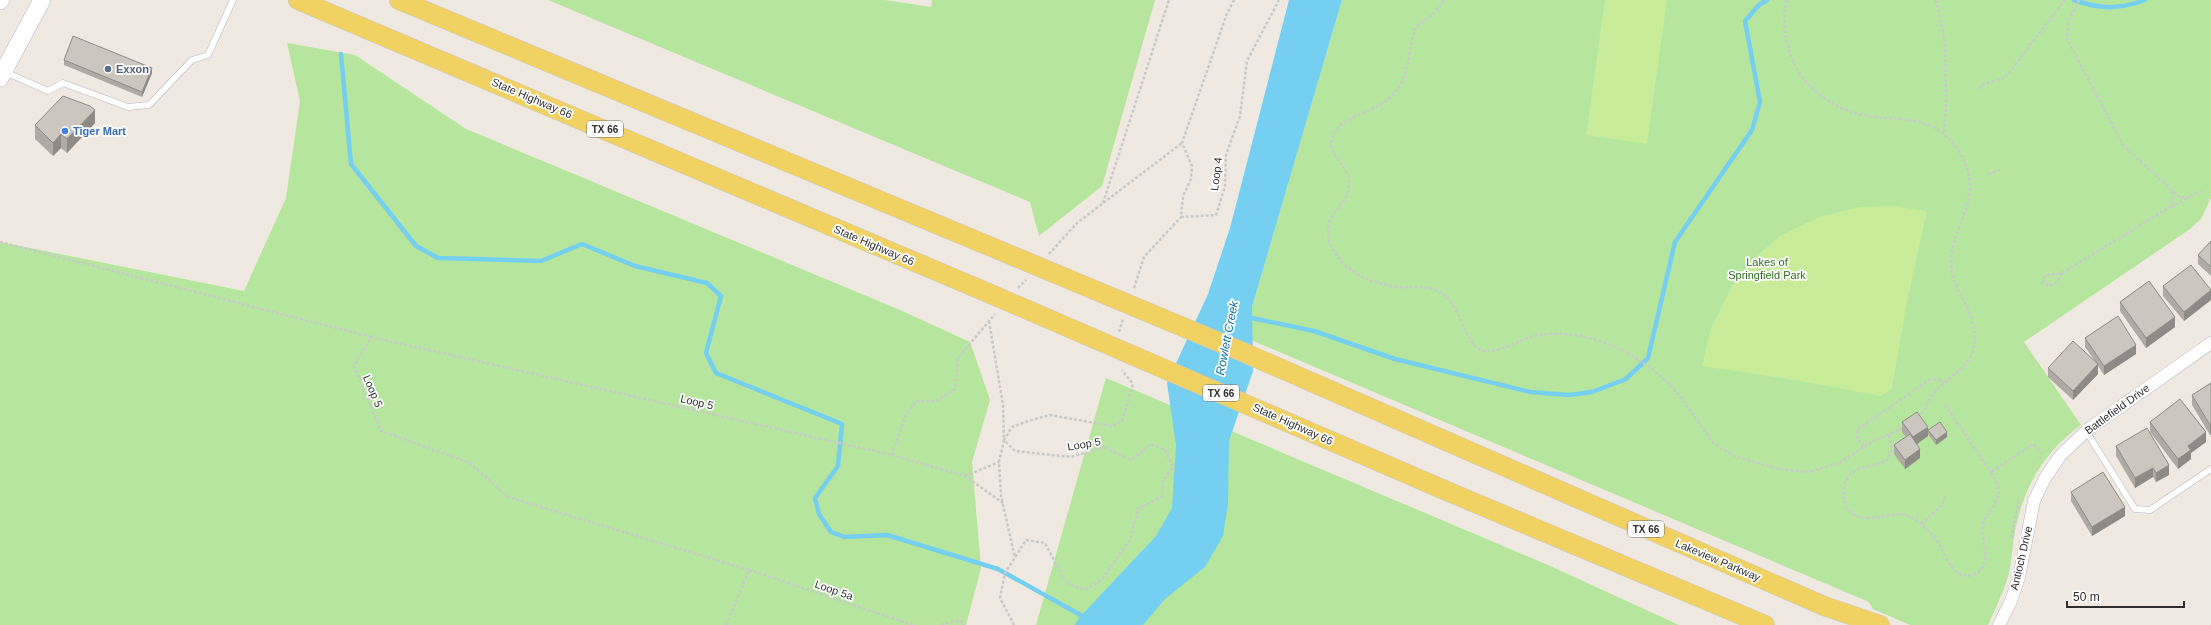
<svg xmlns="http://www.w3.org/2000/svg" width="2211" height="625" font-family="Arial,sans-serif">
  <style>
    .green { fill: #b6e59e }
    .pitch { fill: #c9ec9a }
    .water { fill: #75cff0 }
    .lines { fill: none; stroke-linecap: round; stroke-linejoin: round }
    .stream { stroke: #75cff0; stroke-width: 4.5 }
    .lane-casing { stroke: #b4b7c1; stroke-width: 7 }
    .street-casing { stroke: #b4b7c1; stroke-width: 13 }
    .secondary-casing { stroke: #b4b7c1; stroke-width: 18 }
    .primary-casing { stroke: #c9c9c9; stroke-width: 20 }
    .path { stroke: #c9c9c9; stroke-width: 2.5; stroke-dasharray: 3 2; stroke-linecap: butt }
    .lane { stroke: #fff; stroke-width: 6 }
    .street { stroke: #fff; stroke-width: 12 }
    .secondary { stroke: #fff; stroke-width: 17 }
    .primary { stroke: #f2d163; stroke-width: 19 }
    .primary-bridge-casing { stroke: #c9c9c9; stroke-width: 20; stroke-linecap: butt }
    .primary-bridge { stroke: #f2d163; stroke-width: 19 }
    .wall { fill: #afaba4 }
    .shaded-wall { fill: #8e8b86 }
    .building { fill: #cbc7bf; stroke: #8e8b86 }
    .service-dot { fill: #5c6f8a; stroke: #fff; stroke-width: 1.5 }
    .shop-dot { fill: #3f7fe0; stroke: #fff; stroke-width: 1.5 }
    .labels { text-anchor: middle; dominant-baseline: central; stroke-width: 3.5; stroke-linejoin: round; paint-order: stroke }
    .shield { fill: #fff; stroke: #6d6d6d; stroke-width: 1 }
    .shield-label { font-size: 10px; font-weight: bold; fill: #2e2e2e }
    .service-label { font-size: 11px; font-weight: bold; fill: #4e5e75; stroke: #fff; text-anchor: start }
    .street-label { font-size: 11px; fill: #2e2e2e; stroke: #fff }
    .shop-label { font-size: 11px; font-weight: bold; fill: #366cbe; stroke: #fff; text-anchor: start }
    .park-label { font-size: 11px; fill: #2c6e1b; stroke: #fff }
    .water-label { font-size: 12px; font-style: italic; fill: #0d6fa3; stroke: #fff }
  </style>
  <rect width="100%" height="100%" fill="#efe9e1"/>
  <g class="green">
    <polygon points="548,0 885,0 931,7 932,0 1155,0 1102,186 1039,236 1030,202"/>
    <path d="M1342,0h869v198l-10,21 -11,10 -166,113 57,83c-37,27 -57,61 -66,106 -3,15 -3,31 -7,46 -5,16 -13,32 -20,48h-78l-37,-16 -4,-7 -618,-262 1,-33z"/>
    <polygon points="287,43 355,55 466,129 900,310 970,342 990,400 972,462 981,568 966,625 0,625 0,242 244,291 286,198 300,101"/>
    <polygon points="1106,378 1548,565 1679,625 1036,625"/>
  </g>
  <g class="pitch">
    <polygon points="1605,0 1667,0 1647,144 1586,135"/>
    <polygon points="1894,206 1927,211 1907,302 1892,388 1881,396 1795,380 1702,366 1711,328 1733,284 1753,259 1780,236 1819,217 1859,207"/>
  </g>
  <polygon class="water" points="1289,0 1342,0 1252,307 1253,371 1229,441 1228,504 1223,536 1205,567 1165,599 1143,625 1075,625 1079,618 1156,536 1172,508 1176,445 1167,383 1208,294 1230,228"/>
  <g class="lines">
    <g class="stream">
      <path d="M2074,0c26,9 44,10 71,0"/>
      <polyline points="341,54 351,164 416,246 438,258 541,261 582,244 635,266 707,283 721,296 706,353 716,373 842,424 838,466 815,498 819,514 831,532 844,537 887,535 998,569 1086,618"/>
      <polyline points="1247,317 1314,331 1395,359 1530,392 1569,395 1592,392 1626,379 1648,358 1675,242 1752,130 1760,102 1745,21 1759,5 1767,0"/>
    </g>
    <g class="lane-casing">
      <g id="lane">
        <polyline points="5,72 48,91 63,83 128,107 149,105 192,60 208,55 233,0"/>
        <polyline points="2086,431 2135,509 2150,510 2211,469"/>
      </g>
    </g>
    <g class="street-casing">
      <polyline id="street" points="1999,625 2011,601 2019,577 2034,501 2045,478 2060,456 2086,431 2211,343"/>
    </g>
    <g class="secondary-casing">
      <g id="secondary">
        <polyline points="0,1 1,0"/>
        <polyline points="0,78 42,0"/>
      </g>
    </g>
    <g class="primary-casing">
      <g id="primary">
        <polyline points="298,0 993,295"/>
        <polyline points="399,0 1013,256"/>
        <polyline points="1469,451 1824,606 1880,625"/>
        <polyline points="1449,492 1765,625"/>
      </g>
    </g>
    <g class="path">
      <polyline points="1234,0 1226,16 1182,143 1192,166 1191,179 1183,196 1181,217 1216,215 1225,186 1226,155 1240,116 1247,61 1279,0"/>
      <path d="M1444,0l-11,14 -17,13c-10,26 -4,53 -29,73 -18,15 -56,17 -56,46 4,14 18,22 18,38 0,25 -34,31 -16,66 12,23 42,35 66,37 18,1 32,-3 46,9 17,15 20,48 36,54 15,6 42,-13 58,-15 51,-8 107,21 139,59 13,16 23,34 36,49l6,5 17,9 41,12 31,3 30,-9 34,-22 32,-14"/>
      <path d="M1787,0c-5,18 -2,40 4,57 5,14 15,26 27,36 13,11 28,19 45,22 38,7 73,-2 97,38 29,50 -16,75 -8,119 3,18 15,31 20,48 12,42 -17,50 -39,74 -6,7 -8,17 -14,23"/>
      <polyline points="1936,0 1945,42 1946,102 1944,135"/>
      <polyline points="2079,0 2069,20 2067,39 2123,145 2178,196 2188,198 2201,191"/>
      <polyline points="1981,89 1981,85 2005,78 2065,0"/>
      <polyline points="1988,174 2000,170"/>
      <polyline points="1103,203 1169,0"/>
      <polyline points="2171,207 2186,199"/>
      <polyline points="0,242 371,337"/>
      <polyline points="1049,254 1077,223 1182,143"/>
      <polyline points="2062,273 2170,207 2173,199 2172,191"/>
      <polygon points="2062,273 2056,283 2049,286 2044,283 2043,280 2046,275"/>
      <polyline points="1018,288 1026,280"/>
      <polyline points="1134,288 1144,257 1181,217"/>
      <polyline points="989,321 1003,405 1004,440 999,462 1001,496 1015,558"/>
      <polyline points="1119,332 1123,319"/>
      <polyline points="1945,405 1991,472"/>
      <path d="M1889,435l3,14 -4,10c-11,9 -26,5 -36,14 -14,11 -11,40 8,44 25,6 38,-15 63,9 5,5 11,10 15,16 8,14 17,43 39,31 16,-13 4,-31 6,-47 1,-13 15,-20 16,-34 0,-7 -4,-14 -8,-20l42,-28 8,8 -1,6"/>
      <polyline points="1863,447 1857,437 1858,429 1929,380 1939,379 1945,384"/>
      <polyline points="892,455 965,476 1003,503"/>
      <polyline points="965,476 999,462"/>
      <polyline points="1921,524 1942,505 1945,495"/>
      <polyline points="2011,538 2019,500"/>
      <polyline points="749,570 913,625"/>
      <polyline points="726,625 749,570 508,497 470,463 381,431 354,366 371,337 892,455 906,414 916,401 937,401 955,389 958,358 995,314"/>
      <polyline points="941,625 959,620 965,625"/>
      <polyline points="1014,625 1000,598 1005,573 1026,540 1045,543 1066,583 1085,590 1101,580 1130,540 1138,509 1162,496 1163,481 1173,467 1165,450 1151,444 1131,460 1104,447 1071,457 1015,451 1004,440 1012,427 1028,421 1050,415 1112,426 1122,421 1133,384 1122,370"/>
    </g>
    <use href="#lane" class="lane"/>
    <use href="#street" class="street"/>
    <use href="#secondary" class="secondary"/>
    <use href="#primary" class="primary"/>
    <g class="primary-bridge-casing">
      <g id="primary-bridge">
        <polyline points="1013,256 1245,353 1469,451"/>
        <polyline points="993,295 1449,492"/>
      </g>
    </g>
    <use href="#primary-bridge" class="primary-bridge"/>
  </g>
  <g class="wall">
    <polygon points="64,60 152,73 142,97 64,65"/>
    <polygon points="95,123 67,153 61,148 53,156 35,139 35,125"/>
    <polygon points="2211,241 2211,276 2198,264 2198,255"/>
    <polygon points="2163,286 2211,290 2211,300 2184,321 2163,296"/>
    <polygon points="2120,302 2175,327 2146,348 2120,311"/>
    <polygon points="2085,338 2136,354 2104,375 2098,366 2098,374 2073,400 2048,377 2048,368 2095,361 2085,347"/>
    <polygon points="2211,383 2211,434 2210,435 2192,405 2192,395"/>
    <polygon points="1902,422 1928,436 1917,444 1920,458 1905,469 1894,454 1894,445 1906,437 1902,432"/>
    <polygon points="2150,422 2206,442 2191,453 2191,459 2178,469 2150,432"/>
    <polygon points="1928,430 1947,437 1936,445 1928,434"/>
    <polygon points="2116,446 2169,475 2156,482 2153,477 2135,488 2116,456"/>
    <polygon points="2071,492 2125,516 2092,536 2071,501"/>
  </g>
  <g class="shaded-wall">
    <polygon points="152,68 152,73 142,97 142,92"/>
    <polygon points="95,110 95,123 67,153 67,139"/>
    <polygon points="61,134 61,148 53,156 53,143"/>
    <polygon points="2211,290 2211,300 2184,321 2184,312"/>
    <polygon points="2175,317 2175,327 2146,348 2146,338"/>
    <polygon points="2136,345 2136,354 2104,375 2104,366"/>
    <polygon points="2098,364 2098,374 2073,400 2073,391"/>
    <polygon points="2210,425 2211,425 2211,434 2210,435"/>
    <polygon points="1928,427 1928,436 1913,447 1913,437"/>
    <polygon points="1947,432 1947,437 1936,445 1936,440"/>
    <polygon points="2206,432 2206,442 2191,453 2191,459 2178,469 2178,459 2188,446"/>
    <polygon points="1920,449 1920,458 1905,469 1905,460"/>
    <polygon points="2169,465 2169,475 2156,482 2156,473"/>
    <polygon points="2153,468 2153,477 2135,488 2135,478"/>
    <polygon points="2125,507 2125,516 2092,536 2092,527"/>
  </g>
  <g class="building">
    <polygon points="73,36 152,68 142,92 64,60"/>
    <polygon points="63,96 90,106 95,110 67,139 61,134 53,143 35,125"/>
    <polygon points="2211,241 2211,267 2198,255"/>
    <polygon points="2191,265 2211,290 2184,312 2163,286"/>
    <polygon points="2149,281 2175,317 2146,338 2120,302"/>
    <polygon points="2118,316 2136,345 2104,366 2085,338"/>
    <polygon points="2073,341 2098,364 2073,391 2048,368"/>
    <polygon points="2211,383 2211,425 2210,425 2192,395"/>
    <polygon points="2180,399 2206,432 2188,446 2191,450 2178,459 2150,422"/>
    <polygon points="1917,412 1928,427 1913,437 1902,422"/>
    <polygon points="1940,422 1947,432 1936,440 1928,430"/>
    <polygon points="2147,428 2169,465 2156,473 2153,468 2135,478 2116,446"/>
    <polygon points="1910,434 1920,449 1905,460 1894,445"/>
    <polygon points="2103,472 2125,507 2092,527 2071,492"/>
  </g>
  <circle class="service-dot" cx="108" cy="69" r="4"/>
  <circle class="shop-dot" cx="65" cy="131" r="4"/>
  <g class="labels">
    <g class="shield">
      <rect x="587" y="121" width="36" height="16" rx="3"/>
      <rect x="1203" y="385" width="36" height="16" rx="3"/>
      <rect x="1628" y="521" width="36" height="16" rx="3"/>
    </g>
    <g class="shield-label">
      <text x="605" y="129">TX 66</text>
      <text x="1221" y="393">TX 66</text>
      <text x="1646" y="529">TX 66</text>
    </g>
    <g class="service-label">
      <text x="116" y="69">Exxon</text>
    </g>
    <g class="street-label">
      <text transform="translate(532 98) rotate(23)">State Highway 66</text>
      <text transform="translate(1216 174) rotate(-83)">Loop 4</text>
      <text transform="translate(874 245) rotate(23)">State Highway 66</text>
      <text transform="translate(373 391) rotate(67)">Loop 5</text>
      <text transform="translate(697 402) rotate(13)">Loop 5</text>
      <text transform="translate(2117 409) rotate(-36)">Battlefield Drive</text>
      <text transform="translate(1293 424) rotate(24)">State Highway 66</text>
      <text transform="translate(1084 444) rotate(-10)">Loop 5</text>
      <text transform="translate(2021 558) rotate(-77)">Antioch Drive</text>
      <text transform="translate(1718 560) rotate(23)">Lakeview Parkway</text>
      <text transform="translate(834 590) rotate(19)">Loop 5a</text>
    </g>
    <g class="shop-label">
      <text x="73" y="131">Tiger Mart</text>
    </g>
    <g class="park-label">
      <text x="1767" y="262">Lakes of<tspan x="1767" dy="13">Springfield Park</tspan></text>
    </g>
    <g class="water-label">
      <text transform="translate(1227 338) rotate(-79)">Rowlett Creek</text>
    </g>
  </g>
  <path d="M2067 601v6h117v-6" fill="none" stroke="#2e2e2e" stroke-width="2"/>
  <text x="2073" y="601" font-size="12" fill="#2e2e2e" stroke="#ffffff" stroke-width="3" paint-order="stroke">50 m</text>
</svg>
